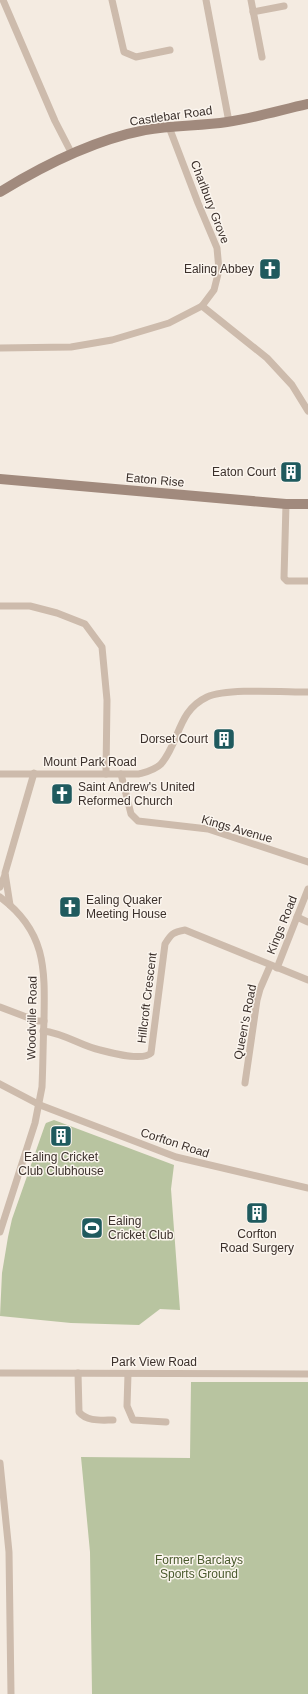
<svg xmlns="http://www.w3.org/2000/svg" width="308" height="1694" font-family="Helvetica,sans-serif">
  <style>
    .green { fill: #b8c4a0 }
    .lines { fill: none; stroke-linecap: round; stroke-linejoin: round }
    .street { stroke: #cdbbac; stroke-width: 7 }
    .secondary { stroke: #a18a7d; stroke-width: 10 }
    .labels { text-anchor: middle; dominant-baseline: central; stroke-width: 3; stroke-linejoin: round; paint-order: stroke }
    .street-label { font-size: 12px; fill: #3b302b; stroke: #fbf5ee }
    .poi-label { font-size: 12px; fill: #3b302b; stroke: #fbf5ee; text-anchor: end }
    .park-label { font-size: 12px; fill: #4a5a2e; stroke: #fbf5ee }
  </style>
  <rect width="100%" height="100%" fill="#f4ebe1"/>
  <g class="green">
    <polygon points="54,1120 174,1165 171,1189 180,1310 160,1309 139,1325 71,1323 0,1316 2,1273 8,1237 12,1219 45,1125 46,1123"/>
    <polygon points="191,1382 308,1382 308,1694 92,1694 90,1552 81,1457 190,1458"/>
  </g>
  <g class="lines">
    <g class="street">
      <polyline points="3,0 55,121 72,154"/>
      <polyline points="112,0 124,52 136,57 170,50"/>
      <polyline points="206,0 229,122"/>
      <polyline points="251,0 262,57"/>
      <polyline points="253,12 284,6"/>
      <polyline points="202,306 267,358 292,385 308,411"/>
      <polyline points="0,348 71,347 112,340 169,323 202,306 214,290 219,270 217,248 198,203 169,127"/>
      <polyline points="286,504 284,578 287,581 308,581"/>
      <polyline points="0,606 30,606 57,613 85,624 102,647 107,700 106,774"/>
      <path d="M0,774h139c7,-2 16,-4 22,-10 19,-22 16,-53 46,-67 21,-9 76,-5 101,-5"/>
      <polyline points="121,774 131,814 138,821 208,829 308,862"/>
      <polyline points="0,887 5,875"/>
      <path d="M0,897c46,34 45,71 44,123 -1,22 -1,45 -2,67l-7,36 -35,109"/>
      <polyline points="10,905 5,873 34,773"/>
      <polyline points="297,917 308,922"/>
      <polyline points="277,968 308,889"/>
      <polyline points="0,1007 37,1021 44,1021"/>
      <path d="M43,1031c21,2 38,15 57,19 11,3 44,11 51,3l14,-109c6,-10 8,-12 20,-14l123,50"/>
      <polyline points="245,1083 257,1000 260,989 270,966"/>
      <polyline points="0,1084 40,1105 176,1157 308,1188"/>
      <polyline points="0,1373 308,1374"/>
      <path d="M78,1373l1,39c8,10 23,8 34,8"/>
      <polyline points="128,1374 127,1406 133,1420 166,1422"/>
      <polyline points="0,1463 9,1552 11,1694"/>
    </g>
    <g class="secondary">
      <path d="M0,192c44,-27 94,-52 145,-62 28,-5 55,-4 82,-8 27,-4 54,-12 81,-18"/>
      <polyline points="0,479 286,504 308,504"/>
    </g>
  </g>
  <defs>
    <g id="church-square" transform="scale(1.15)"><rect x="-9" y="-9" width="18" height="18" rx="4" fill="#1f5a5e" stroke="#fbf5ee"/><path d="M-1.2-6h2.4v3.5h3.3v2.4h-3.3V6h-2.4V-.1h-3.3v-2.4h3.3Z" fill="#fff"/></g>
    <g id="building-square" transform="scale(1.15)"><rect x="-9" y="-9" width="18" height="18" rx="4" fill="#1f5a5e" stroke="#fbf5ee"/><path d="M-4-6H4V6H1V3H-1V6H-4ZM-2.5-4.3h1.7v1.8h-1.7ZM.8-4.3h1.7v1.8H.8ZM-2.5-1h1.7V.8h-1.7ZM.8-1h1.7V.8H.8Z" fill="#fff"/></g>
    <g id="stadium-square" transform="scale(1.15)"><rect x="-9" y="-9" width="18" height="18" rx="4" fill="#1f5a5e" stroke="#fbf5ee"/><path d="M0-5a6.5 5 0 1 0 0 10a6.5 5 0 1 0 0-10ZM-3.5-1.8h7v3.6h-7Z" fill="#fff"/></g>
  </defs>
  <g fill-rule="evenodd">
    <use href="#church-square" x="270" y="269"/>
    <use href="#building-square" x="291" y="472"/>
    <use href="#building-square" x="224" y="739"/>
    <use href="#church-square" x="62" y="794"/>
    <use href="#church-square" x="70" y="907"/>
    <use href="#building-square" x="61" y="1136"/>
    <use href="#building-square" x="257" y="1213"/>
    <use href="#stadium-square" x="92" y="1228"/>
  </g>
  <g class="labels">
    <g class="street-label">
      <text transform="translate(171 116) rotate(-8)">Castlebar Road</text>
      <text transform="translate(210 202) rotate(69)">Charlbury Grove</text>
      <text transform="translate(155 480) rotate(5)">Eaton Rise</text>
      <text x="90" y="762">Mount Park Road</text>
      <text transform="translate(237 829) rotate(16)">Kings Avenue</text>
      <text transform="translate(282 925) rotate(-68)">Kings Road</text>
      <text transform="translate(147 998) rotate(-83)">Hillcroft Crescent</text>
      <text transform="translate(32 1018) rotate(-89)">Woodville Road</text>
      <text transform="translate(245 1022) rotate(-79)">Queen's Road</text>
      <text transform="translate(175 1143) rotate(18)">Corfton Road</text>
      <text x="154" y="1362">Park View Road</text>
    </g>
    <g class="poi-label">
      <text x="254" y="269">Ealing Abbey</text>
      <text x="276" y="472">Eaton Court</text>
      <text x="208" y="739">Dorset Court</text>
      <text x="78" y="787" text-anchor="start">Saint Andrew's United<tspan x="78" dy="14">Reformed Church</tspan></text>
      <text x="86" y="900" text-anchor="start">Ealing Quaker<tspan x="86" dy="14">Meeting House</tspan></text>
      <text x="61" y="1157" text-anchor="middle">Ealing Cricket<tspan x="61" dy="14">Club Clubhouse</tspan></text>
      <text x="108" y="1221" text-anchor="start">Ealing<tspan x="108" dy="14">Cricket Club</tspan></text>
      <text x="257" y="1234" text-anchor="middle">Corfton<tspan x="257" dy="14">Road Surgery</tspan></text>
    </g>
    <g class="park-label">
      <text x="199" y="1560">Former Barclays<tspan x="199" dy="14">Sports Ground</tspan></text>
    </g>
  </g>
</svg>
